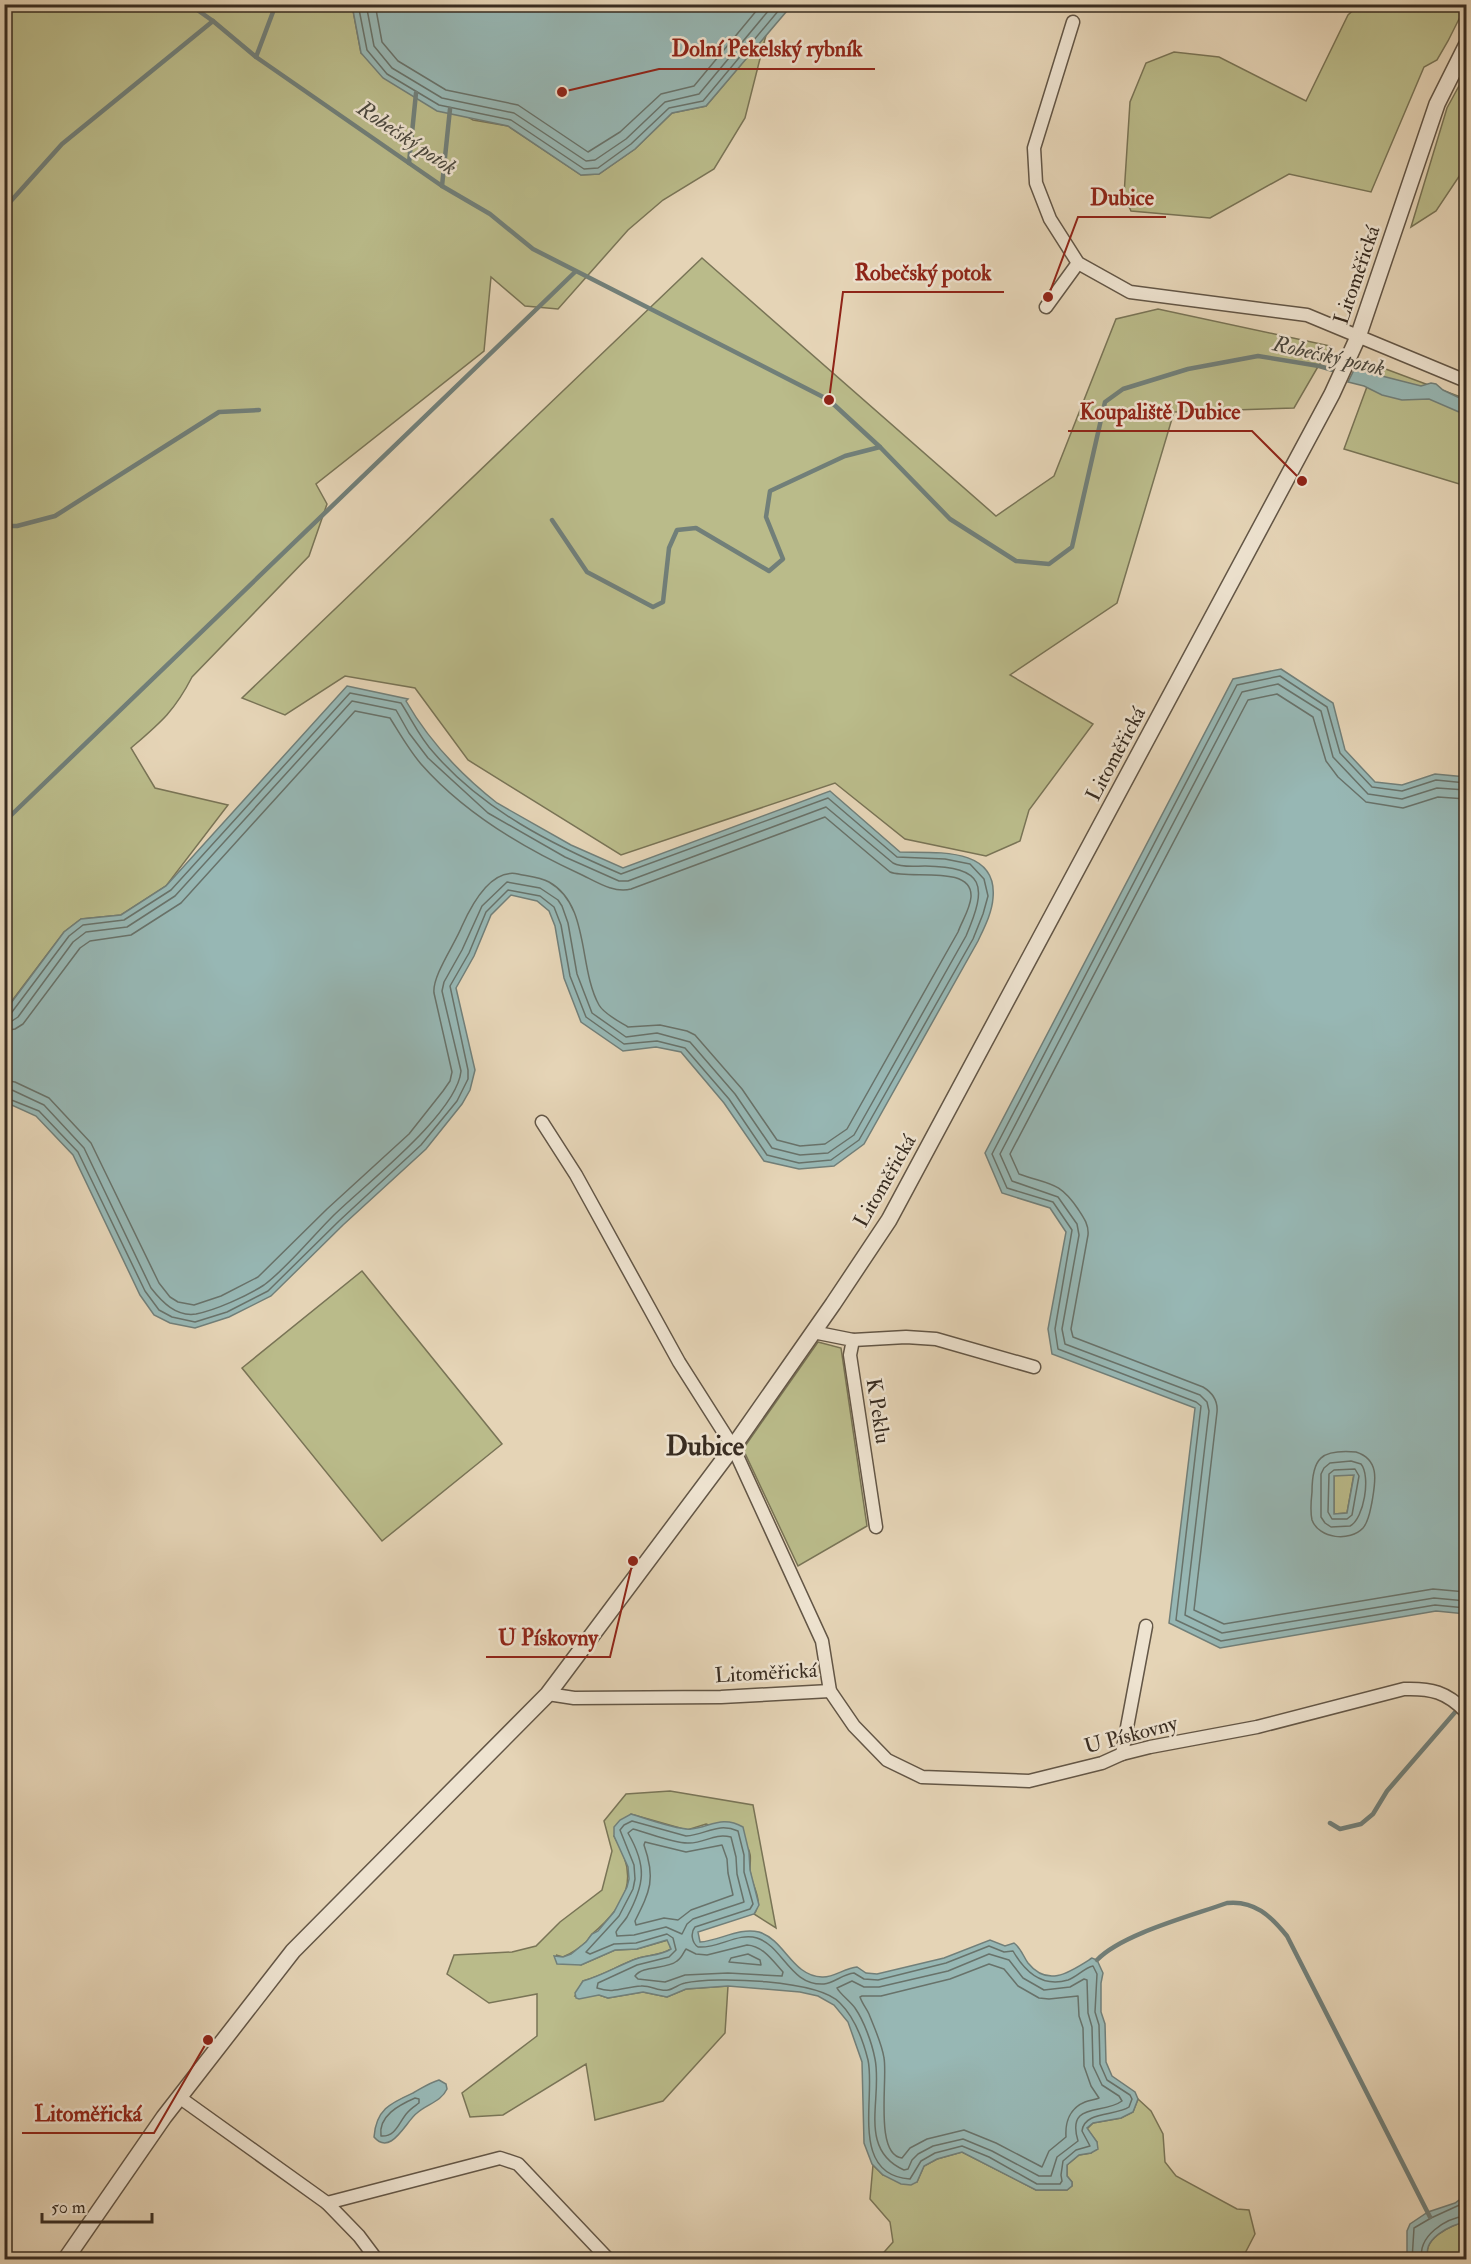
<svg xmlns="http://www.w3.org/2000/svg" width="1471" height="2264" font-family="'IM FELL Double Pica',serif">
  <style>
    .green { fill: #babb8a; stroke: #797456; stroke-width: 1.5 }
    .water { fill: #97b7b4; stroke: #717f79; stroke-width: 1.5; fill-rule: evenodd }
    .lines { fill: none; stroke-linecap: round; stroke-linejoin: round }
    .shore { stroke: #68726a; stroke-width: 1.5 }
    .stream { stroke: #717f79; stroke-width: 4.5 }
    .minor-casing { stroke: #635646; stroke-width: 15 }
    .tertiary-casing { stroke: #635646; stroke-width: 18 }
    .minor { stroke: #eee3d0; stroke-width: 12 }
    .tertiary { stroke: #eee3d0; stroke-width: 15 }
    .labels { text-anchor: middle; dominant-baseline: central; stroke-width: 5; stroke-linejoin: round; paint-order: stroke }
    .street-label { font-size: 21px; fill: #382c21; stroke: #eee3d0 }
    .water-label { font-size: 22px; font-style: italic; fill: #4b483e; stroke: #eee3d0 }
    .district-label { font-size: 27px; font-weight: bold; fill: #382c21; stroke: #eee3d0 }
    .leader { fill: none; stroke: #8f2418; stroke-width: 2 }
    .callout-dot { fill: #8f2418; stroke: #eee3d0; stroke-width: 2 }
    .callout-label { font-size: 22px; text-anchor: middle; font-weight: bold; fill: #8f2418; stroke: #eee3d0; stroke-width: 5; stroke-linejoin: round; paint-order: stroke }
  </style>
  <rect width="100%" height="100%" fill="#e5d4b6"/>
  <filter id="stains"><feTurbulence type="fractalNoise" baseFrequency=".00333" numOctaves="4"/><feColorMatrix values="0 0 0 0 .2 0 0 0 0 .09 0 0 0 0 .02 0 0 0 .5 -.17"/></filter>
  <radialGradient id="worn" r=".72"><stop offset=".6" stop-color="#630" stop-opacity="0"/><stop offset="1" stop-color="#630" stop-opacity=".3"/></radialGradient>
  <g class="green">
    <polygon points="1360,4 1466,5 1448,41 1437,60 1424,67 1371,192 1289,174 1210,218 1131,211 1124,195 1130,102 1146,63 1174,52 1219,57 1306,101 1348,15"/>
    <path d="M5,5h347l9,48 112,67 35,6 73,49 18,-1 36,-25 37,-36 34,-7 60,-71 -21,83 -31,51 -51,31 -35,30 -70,79 -33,-3 -34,-29 -7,74 -168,133 11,20 -18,52 -117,121c-18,35 -32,46 -61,71l24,40 73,17 -62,81 -45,29 -40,4 -17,13 -59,78z"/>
    <polygon points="1466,73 1466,166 1436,211 1411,227 1447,108"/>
    <polygon points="702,258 996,516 1054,476 1116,319 1158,309 1330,346 1294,408 1174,412 1117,603 1010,675 1093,724 1029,810 1020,841 986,856 905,839 835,783 621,855 468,760 415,688 345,676 285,715 242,698"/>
    <polygon points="1375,365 1466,399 1466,486 1344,449"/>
    <polygon points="362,1271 502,1444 382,1541 242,1368"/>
    <polygon points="818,1342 841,1348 867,1526 798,1566 743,1449"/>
    <polygon points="1354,1474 1347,1513 1334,1514 1334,1475"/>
    <path d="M670,1791l83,14 23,123 -22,-14c11,-15 -4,-29 -4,-45 0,-7 2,-16 -3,-22 -7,-8 -31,-18 -41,-23l-19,6 -56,-16 -17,22c26,41 13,69 -22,98 -2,2 -3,5 -5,7 -7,7 -15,12 -24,16l-7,-2 25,10 34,-15 22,-1 31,-9 3,9c-11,7 -26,6 -38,11 -17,7 -32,16 -50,21l-8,15 24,-1 9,3 35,-6 24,5 19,-8 42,-3 -3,47 -62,68 -68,19 -9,-56 -83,51 -33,2 -8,-24 75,-57v-42l-48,9 -42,-29 7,-19 58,-3 24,-6 24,-24 42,-32 10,-39 -8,-30 22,-27z"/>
    <polygon points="1138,2099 1151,2111 1163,2134 1165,2162 1176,2176 1237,2209 1249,2210 1255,2234 1242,2259 878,2259 893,2242 890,2222 870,2199 873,2165 883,2175 917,2182 924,2166 937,2159 962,2152 1036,2190 1067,2190 1072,2186 1072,2182 1067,2176 1067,2165 1079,2155 1091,2153 1097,2142 1087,2129 1093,2123 1121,2118 1133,2112"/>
    <path d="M1466,2222v37h-37c-9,-19 22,-35 37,-37z"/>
  </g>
  <g class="water">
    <polygon points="352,5 352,4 792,5 706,106 672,113 635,149 599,174 581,175 508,126 437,111 383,78 361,53"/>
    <polygon points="1356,366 1378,375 1421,386 1431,383 1436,384 1443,390 1466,401 1466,415 1429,399 1402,400 1382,395 1364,386 1348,382"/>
    <path d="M1281,669l52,34 12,47 30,32 27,3 33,-11 31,3v837l-30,-3 -216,37 -51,-25 26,-215 -143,-54 -4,-25 18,-97 -16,-24 -48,-15 -17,-40 248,-474zM1354,1475l-7,38 -13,1v-38z"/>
    <path d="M347,686l61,13 -2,2c23,40 54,73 91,102l74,42 52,23 207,-77 70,61c34,1 98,-6 93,46 -1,15 -9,30 -15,43l-114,203 -30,22 -35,3 -35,-8 -40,-58 -43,-51 -25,-5 -33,4 -42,-29 -17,-44 -9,-52 -6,-15 -12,-10 -26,-6 -20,20 -17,41 -18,32 19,82 -5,20 -8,14 -36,45 -83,76 -72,71 -42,21 -34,11 -25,-5 -16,-8 -14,-20 -67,-140 -37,-39 -31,-14v-91l59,-79 17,-13 40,-4 45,-29z"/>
    <path d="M631,1814c13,4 49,17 60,15 19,-2 31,-14 52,-2l6,25 1,18 9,35 -5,9 -56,18 2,10c19,-1 39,-15 59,-10 26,8 33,44 63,45 11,1 23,-9 35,-10l9,6 11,1 67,-16 46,-18 15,6 9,-3c7,5 9,13 14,20 20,25 42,9 64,-5l5,2 6,13 -2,10v29l4,12 1,38 6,14 23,16 3,7 -5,13 -12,6 -28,5 -6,5 10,14 1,7 -7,4 -12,2 -12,10v11l5,6v4l-5,4h-31l-74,-38 -25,7 -13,7 -7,16 -6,3 -10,-1 -18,-9 -11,-11 -8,-21 -2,-81 -14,-40 -14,-17 -16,-9 -18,-4 -72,-6 -42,3 -19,8 -24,-5 -35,6 -9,-3 -20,4 -3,-1 -1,-5 8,-12c18,-5 33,-14 50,-21 12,-5 27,-4 38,-11l-4,-9 -30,9 -22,1 -34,15 -24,-1 -3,-8 9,1 8,-3 15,-12 6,-8 6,-3 16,-19 13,-25 2,-8 -1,-12 -14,-31v-9l6,-7z"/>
    <path d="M439,2080l7,4 1,5c-6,13 -20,15 -30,24 -11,8 -26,44 -43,24 2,-28 17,-34 39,-44 9,-5 16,-10 26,-13z"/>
    <path d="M1466,2195v27c-15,2 -46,18 -37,37h-22v-28l3,-7 18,-12 27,-9z"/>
  </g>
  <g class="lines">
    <g class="shore">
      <polyline points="358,4 367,50 387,74 439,105 511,120 584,169 598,168 631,144 669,108 703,101 784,4"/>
      <polyline points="366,4 374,46 392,68 442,98 514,113 586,161 595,160 626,139 665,102 699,94 774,4"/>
      <polyline points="375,4 382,42 398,61 446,90 518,105 588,152 620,132 661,94 694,86 762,4"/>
      <polyline points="1466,783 1436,780 1402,791 1372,787 1340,753 1327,707 1280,676 1237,685 992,1154 1007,1188 1053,1202 1072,1230 1055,1329 1058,1349 1196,1402 1201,1406 1176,1620 1221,1641 1435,1605 1466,1608"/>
      <polyline points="1466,790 1437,788 1402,799 1368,794 1333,757 1321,711 1278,684 1242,692 1000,1154 1012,1181 1058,1197 1077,1224 1079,1235 1062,1329 1065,1344 1200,1395 1207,1402 1209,1411 1185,1615 1222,1633 1434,1598 1466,1601"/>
      <path d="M1466,799l-28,-2 -35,11 -37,-6 -28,-25 -12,-16 -13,-44 -36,-23 -29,6 -238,454 9,20c31,11 40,7 59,35 6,9 11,16 10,26l-17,94 2,8 130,50c10,6 15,14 14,25l-23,198 30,14 209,-35 33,3"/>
      <path d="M4,1014l8,-2 57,-76 14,-11 41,-5 47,-30 179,-197 51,10c11,17 19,35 33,50 49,57 119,92 187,121l207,-76 69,59 48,2 25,5 14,15 4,17 -5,18 -10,25 -114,201 -28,20 -32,3 -32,-8 -38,-56 -44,-51 -28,-7 -33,3 -38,-27 -16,-41 -9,-51 -7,-18 -14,-11 -32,-6 -22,22 -17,41 -19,33 18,84v9l-11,22 -36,44 -82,76 -71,70 -41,21 -32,10 -23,-5 -13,-7 -14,-19 -67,-139 -39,-41 -35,-14"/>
      <path d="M4,1022l8,-1 6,-4 55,-75 13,-10 41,-5 48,-31 177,-195 44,9 13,23 19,25 60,55 77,44 54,24h9l198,-74 67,56c9,5 22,3 32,3 60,1 63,19 41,70l-112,199 -26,18 -28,2 -28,-7 -37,-54 -45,-52 -33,-9 -31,4 -34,-24 -15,-39 -9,-51 -6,-17 -4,-6 -18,-12 -33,-6 -25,24 -20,44 -18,32 -2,9 19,80c-4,43 -98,115 -129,146 -21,21 -45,51 -68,68 -17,11 -48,25 -68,29 -20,3 -34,-12 -45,-26l-67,-140 -40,-43 -32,-15 -8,-1"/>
      <path d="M4,1031l11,-2 8,-5 57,-76 10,-7 41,-6 50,-32 174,-192 35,7c10,16 19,32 31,46 43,49 100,83 159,110 15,7 34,20 51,15l194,-72 65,55c19,8 83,-8 81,25 -1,12 -9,24 -13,35l-111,197 -22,15 -25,2 -23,-6 -35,-51 -47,-54 -8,-4 -27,-6 -32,2c-8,-5 -24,-13 -29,-22 -21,-38 -9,-100 -50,-123 -9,-5 -22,-6 -31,-8 -28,-6 -47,32 -56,52 -7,18 -30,50 -28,67l18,79 -2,9 -7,10 -34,43 -82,75 -69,68 -37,19 -27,9 -16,-3 -8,-5 -11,-14 -68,-140 -42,-45 -34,-16 -11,-2"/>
      <path d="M1356,1452c25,8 19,31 16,50 -2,9 -3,19 -9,26 -13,14 -44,11 -51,-8 -2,-9 -1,-19 0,-28 0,-34 9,-43 44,-40z"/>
      <path d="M1351,1461l10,3c10,12 3,55 -11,62l-19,1 -6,-4 -4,-6v-43l3,-6 6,-5z"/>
      <polygon points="1355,1469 1359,1476 1352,1515 1347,1519 1332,1519 1328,1512 1329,1474 1334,1470"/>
      <path d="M632,1821l54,15c20,-1 31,-14 52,-5l6,24v17l9,32 -3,5 -55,18c-5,6 -3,16 3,20 20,2 40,-15 59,-9 26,8 33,48 67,46 10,-1 19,-10 30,-11l10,6 14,1 68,-17 43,-17 15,6 9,-1c12,21 29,37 55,29 9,-3 16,-12 25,-14l4,8 -2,38 4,13 1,39 7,16 23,15 2,4 -3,8c-13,9 -45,4 -47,24l8,15 -14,4 -13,11 -2,14 1,6 -2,3h-23l-48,-27 -27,-11 -27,7 -14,8 -11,18c-61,-4 -34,-83 -42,-119 -5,-20 -14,-43 -28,-57 -21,-23 -125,-27 -155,-20 -6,1 -11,6 -17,7 -8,2 -18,-5 -27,-4 -17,1 -27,8 -44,2l1,-5 39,-18 32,-8 7,-7 -3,-12 -6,-4 -31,9 -22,1 -24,10 -4,-2 33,-36 14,-27 2,-10 -1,-14 -14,-35 4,-5z"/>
      <path d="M633,1829c16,4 41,15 56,14 17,0 24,-10 42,-6l5,20 1,17 7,28 -51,17 -6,5 -5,10 -16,-7 -32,8 -17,1 -1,-4c3,-6 8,-10 11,-15 18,-33 20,-51 1,-84z"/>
      <path d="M645,1842l41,10 36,-7 5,14 1,14 5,22 -42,15 -13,10 -14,-2 -28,7 -1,-4c15,-30 21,-42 9,-76z"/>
      <path d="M747,1945c16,1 25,15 36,27l-1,4 -54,-3 -43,2 -20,7 -27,-3 -3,-3c8,-11 31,-6 42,-15 5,-3 6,-8 9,-12l10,5 11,1z"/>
      <polygon points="748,1954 760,1960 761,1965 729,1962 731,1958"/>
      <path d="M989,1954l20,6 14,18 21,12 26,-3 14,-8 3,1 1,33 4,14 1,39 9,19 17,11 3,5c-19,14 -56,0 -44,40l-21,16 -6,19h-12l-47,-25 -29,-12 -30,7 -15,8 -6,6 -4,9 -4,1c-47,-21 -21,-72 -29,-111 -3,-16 -11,-38 -20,-51 -5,-7 -15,-14 -18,-20l15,-7 12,6h15l69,-16z"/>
      <path d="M989,1964l15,5 14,17 21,12 10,1 29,-3 1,20 4,12 1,38 7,20 8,12c-4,2 -9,2 -14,4 -15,6 -20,20 -19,35l-17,14 -7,16 -46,-24 -32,-13 -37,9 -17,9 -8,10c-28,-3 -14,-80 -18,-100 -2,-14 -10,-31 -15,-44 -3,-6 -7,-11 -9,-17l2,-1h19l69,-17z"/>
      <path d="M415,2098l4,1v4c-4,3 -9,6 -12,10 -8,9 -11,24 -26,23 -3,-20 18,-31 34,-38z"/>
      <polyline points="1412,2260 1414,2228 1431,2218 1466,2202"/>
      <path d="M1422,2260c-5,-24 24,-42 44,-44"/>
    </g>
    <g class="stream">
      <polyline points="189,4 213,21 256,57 442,186 490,214 533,249 829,400 880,447 950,519 1016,561 1049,564 1072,547 1105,402 1123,389 1188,369 1258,356 1319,366 1340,372"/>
      <polyline points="256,57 276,4"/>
      <polyline points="409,163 416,93"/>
      <polyline points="442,186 450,109"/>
      <polyline points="4,217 10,202 62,144 213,21"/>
      <polyline points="552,520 587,572 653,607 663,602 669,548 677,530 696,528 769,571 783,559 766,517 770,491 845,456 880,447"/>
      <polyline points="4,526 17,526 55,516 219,412 259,410"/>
      <polyline points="4,822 575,272"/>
      <polyline points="1464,1700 1466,1696"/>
      <polyline points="1330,1823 1340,1829 1361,1824 1373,1814 1387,1791 1457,1710"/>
      <path d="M1097,1960c25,-26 94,-44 130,-57 27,-3 44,13 60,33l143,281"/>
    </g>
    <g class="minor-casing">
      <g id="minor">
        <polyline points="1073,22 1034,148 1036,183 1050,219 1078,263 1130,292 1307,315 1466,381"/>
        <polyline points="1046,307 1078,263"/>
        <path d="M542,1122l34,53 103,187 54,85 89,194 8,50 24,35 33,34 35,17 107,4 73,-18 20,-9 28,-7 107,-20 147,-38c27,-1 43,3 62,23"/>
        <polyline points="813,1332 853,1340 850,1355 876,1527"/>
        <polyline points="853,1340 906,1337 936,1339 1034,1367"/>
        <polyline points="548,1694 574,1698 721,1697 830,1691"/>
        <polyline points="1122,1754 1146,1626"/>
        <polyline points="179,2097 327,2203 359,2236 377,2260"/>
        <polyline points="327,2203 500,2158 518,2164 609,2260"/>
      </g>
    </g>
    <g class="tertiary-casing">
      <polyline id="tertiary" points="65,2260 164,2117 293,1951 548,1694 733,1447 833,1304 889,1220 1332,394 1358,337 1437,104 1466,46"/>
    </g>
    <use href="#minor" class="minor"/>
    <use href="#tertiary" class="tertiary"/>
  </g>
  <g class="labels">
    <g class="street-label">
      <text transform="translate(1357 275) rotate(-71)">Litoměřická</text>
      <text transform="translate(1116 754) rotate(-62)">Litoměřická</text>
      <text transform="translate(885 1181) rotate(-60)">Litoměřická</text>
      <text transform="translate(878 1411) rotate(81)">K Peklu</text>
      <text transform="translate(766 1673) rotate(-3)">Litoměřická</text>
      <text transform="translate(1131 1735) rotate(-15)">U Pískovny</text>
    </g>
    <g class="water-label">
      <text transform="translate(407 138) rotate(34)">Robečský potok</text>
      <text transform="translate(1329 356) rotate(13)">Robečský potok</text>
    </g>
    <g class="district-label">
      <text x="705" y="1446">Dubice</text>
    </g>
  </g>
  <path class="leader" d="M562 92L659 69H875M1048 297L1078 217H1166M829 400L843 292H1004M1302 481L1252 431H1068M633 1561L610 1657H486M208 2040L154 2133H22"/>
  <g class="callout-dot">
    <circle cx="562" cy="92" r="6"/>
    <circle cx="1048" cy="297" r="6"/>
    <circle cx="829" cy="400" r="6"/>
    <circle cx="1302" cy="481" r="6"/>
    <circle cx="633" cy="1561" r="6"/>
    <circle cx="208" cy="2040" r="6"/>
  </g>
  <g class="callout-label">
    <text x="767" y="56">Dolní Pekelský rybník</text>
    <text x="1122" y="205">Dubice</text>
    <text x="923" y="280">Robečský potok</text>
    <text x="1160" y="419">Koupaliště Dubice</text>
    <text x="548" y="1645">U Pískovny</text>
    <text x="88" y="2121">Litoměřická</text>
  </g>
  <rect width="1471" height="2264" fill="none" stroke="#e5d4b6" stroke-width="24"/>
  <rect x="6" y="6" width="1459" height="2252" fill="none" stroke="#382c21" stroke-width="3"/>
  <rect x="12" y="12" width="1447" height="2240" fill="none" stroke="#382c21" stroke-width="1.5"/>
  <path d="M42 2213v9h110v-9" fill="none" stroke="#382c21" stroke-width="3"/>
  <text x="51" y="2213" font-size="18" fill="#382c21" stroke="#eee3d0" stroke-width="4.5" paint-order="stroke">50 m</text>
  <rect width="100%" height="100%" filter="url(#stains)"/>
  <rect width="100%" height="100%" fill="url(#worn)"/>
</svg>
